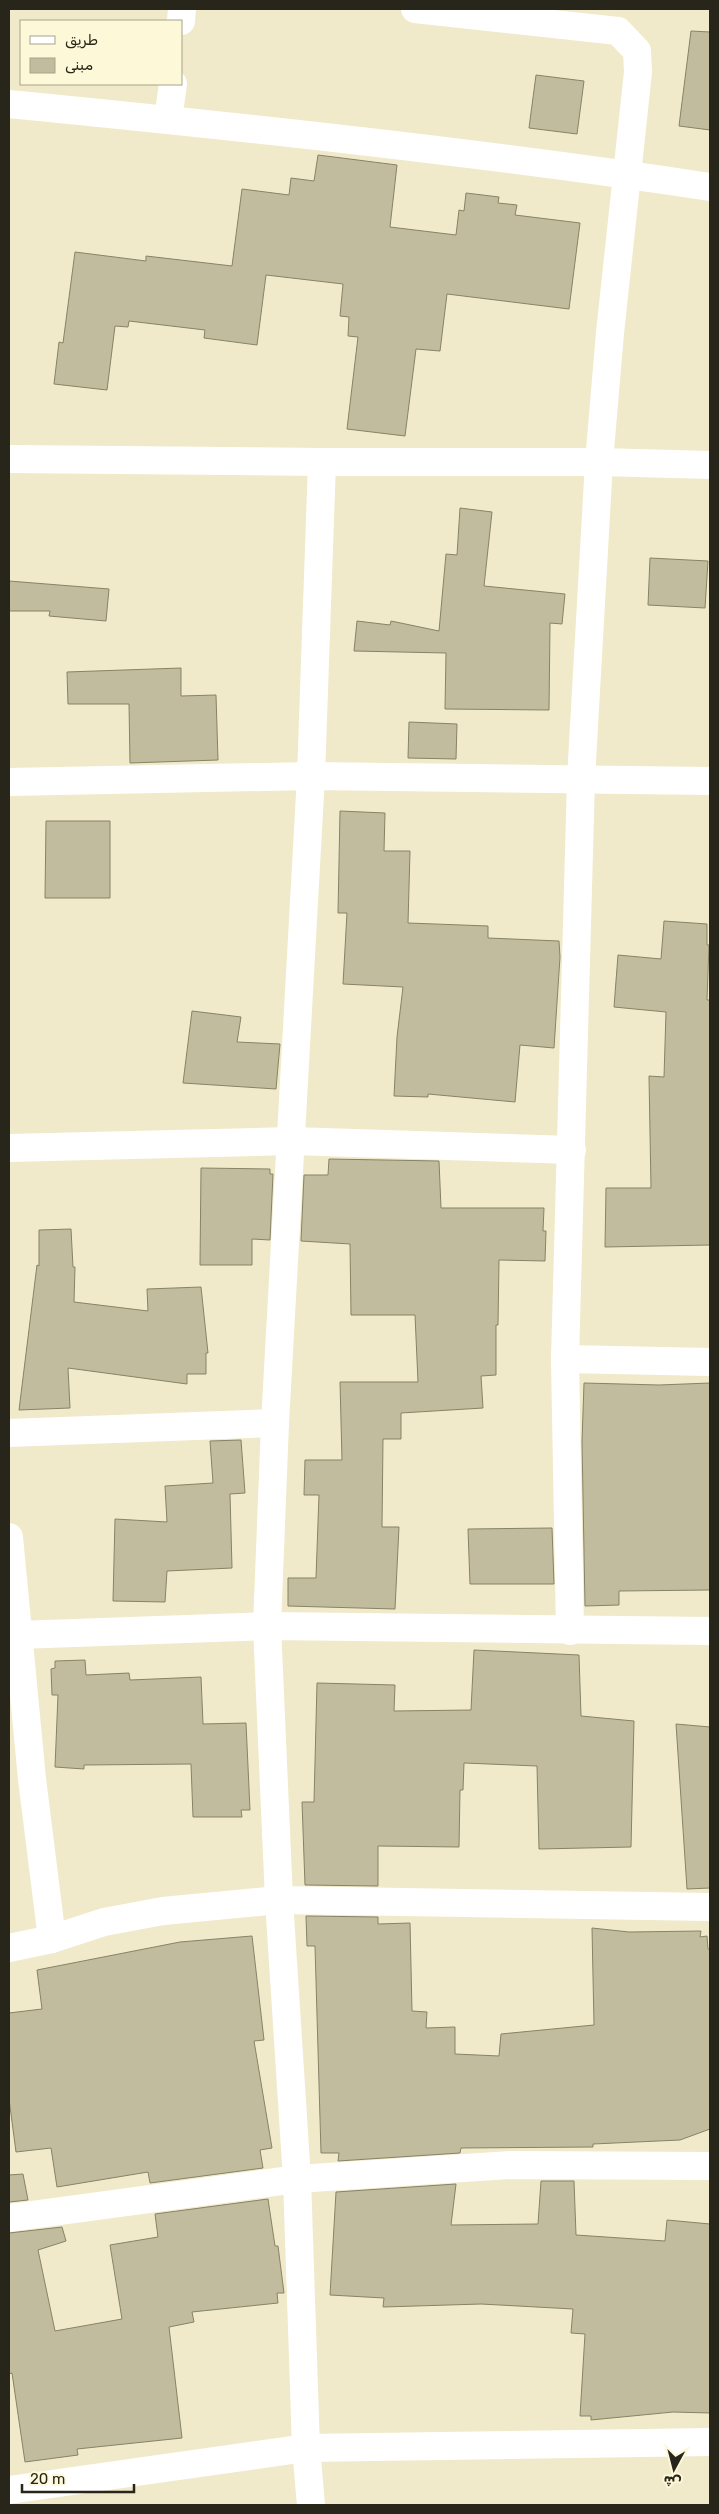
<svg xmlns="http://www.w3.org/2000/svg" width="719" height="2514" font-family="Rubik,'Noto Sans Arabic',sans-serif">
  <style>
    .building { fill: #c1bc9d; stroke: #888365 }
    .lines { fill: none; stroke-linecap: round; stroke-linejoin: round }
    .minor { stroke: #fff; stroke-width: 28 }
  </style>
  <rect width="100%" height="100%" fill="#f0eaca"/>
  <g class="building">
    <polygon points="691,31 710,32 710,130 679,126"/>
    <polygon points="536,75 584,81 577,134 529,128"/>
    <polygon points="318,155 397,165 390,227 456,235 459,210 464,211 466,193 499,197 498,203 517,205 515,215 580,223 569,309 447,294 440,351 416,349 405,436 347,429 358,337 348,336 349,317 340,316 343,284 266,275 257,345 204,338 205,330 129,321 128,327 115,326 107,390 54,384 59,342 63,343 75,252 146,261 146,256 232,266 242,189 289,195 291,178 314,181"/>
    <polygon points="460,508 492,512 484,586 565,594 562,624 550,623 549,710 445,709 446,653 354,651 357,621 390,625 391,621 439,631 446,554 457,555"/>
    <polygon points="650,558 708,561 705,608 648,605"/>
    <polygon points="9,581 109,589 106,621 49,616 50,611 9,611"/>
    <polygon points="181,668 181,696 216,695 218,760 130,763 129,704 68,704 67,672"/>
    <polygon points="409,722 457,724 456,759 408,758"/>
    <polygon points="340,811 385,813 384,851 410,851 408,923 488,926 488,938 559,941 560,957 554,1048 520,1045 515,1102 428,1094 428,1097 394,1096 397,1037 403,987 343,984 347,913 338,913"/>
    <polygon points="46,821 110,821 110,898 45,898"/>
    <polygon points="664,921 707,924 707,945 709,945 707,1000 710,1000 710,1245 605,1247 606,1188 651,1188 649,1076 664,1077 666,1012 614,1007 618,955 661,959"/>
    <polygon points="192,1011 241,1017 237,1042 280,1044 276,1089 183,1083"/>
    <polygon points="329,1159 439,1161 441,1208 544,1208 543,1231 546,1231 545,1261 499,1260 498,1325 496,1325 496,1375 481,1376 483,1408 401,1413 401,1439 383,1439 382,1527 399,1527 395,1609 288,1606 288,1578 316,1578 319,1495 304,1495 305,1460 342,1460 340,1382 418,1382 415,1315 351,1315 350,1244 301,1241 304,1175 328,1175"/>
    <polygon points="201,1168 270,1169 270,1174 273,1174 270,1240 252,1239 252,1265 200,1265"/>
    <polygon points="71,1229 73,1267 75,1267 74,1302 148,1311 147,1289 201,1287 208,1353 206,1353 206,1374 187,1374 187,1384 68,1368 70,1408 19,1410 37,1265 39,1266 39,1230"/>
    <polygon points="584,1383 659,1385 710,1383 710,1590 619,1591 619,1605 585,1606 582,1442"/>
    <polygon points="241,1440 245,1493 230,1494 232,1568 167,1571 165,1602 113,1601 115,1519 167,1522 165,1486 213,1483 210,1441"/>
    <polygon points="552,1528 554,1584 470,1584 468,1529"/>
    <polygon points="474,1650 579,1655 581,1716 634,1721 631,1847 539,1849 537,1766 464,1763 463,1790 460,1790 459,1847 378,1846 378,1886 305,1885 302,1802 314,1802 317,1683 395,1685 394,1711 471,1710"/>
    <polygon points="85,1660 86,1675 129,1673 130,1680 201,1677 203,1724 246,1723 250,1810 241,1810 242,1817 193,1817 191,1764 84,1765 84,1769 55,1767 58,1695 52,1695 51,1669 55,1668 55,1661"/>
    <polygon points="676,1724 710,1727 710,1888 687,1889"/>
    <polygon points="306,1916 378,1917 378,1924 410,1923 412,2011 427,2012 426,2028 455,2027 455,2054 499,2056 501,2034 594,2025 592,1928 629,1932 701,1931 700,1937 707,1936 708,1949 710,1950 710,2129 680,2140 593,2144 593,2147 461,2148 460,2153 338,2161 339,2153 321,2153 315,1946 307,1946"/>
    <polygon points="252,1936 264,2040 254,2041 272,2148 260,2150 263,2168 150,2183 148,2172 57,2187 51,2148 16,2152 9,2099 9,2013 42,2009 37,1970 180,1942"/>
    <polygon points="23,2174 28,2200 9,2202 9,2175"/>
    <polygon points="541,2181 574,2181 576,2235 665,2241 667,2220 710,2224 710,2413 673,2412 591,2420 591,2416 580,2416 585,2334 571,2333 573,2309 481,2304 383,2307 384,2298 330,2295 336,2192 456,2184 451,2225 538,2224"/>
    <polygon points="268,2199 275,2246 278,2246 284,2293 277,2293 278,2303 192,2312 194,2322 169,2327 182,2438 77,2449 78,2455 25,2462 12,2373 9,2374 9,2233 62,2227 66,2241 38,2250 55,2331 122,2319 110,2245 158,2237 155,2214"/>
  </g>
  <g class="lines">
    <g class="minor">
      <polyline points="415,9 618,31 637,51 638,72 610,333 599,462 581,779 565,1359 570,1631"/>
      <polyline points="181,21 182,9"/>
      <path d="M9,104c234,23 469,48 701,83"/>
      <polyline points="168,119 173,84"/>
      <polyline points="9,459 322,462 599,462 710,465"/>
      <polyline points="9,782 311,776 710,781"/>
      <polyline points="9,1148 292,1141 572,1150"/>
      <polyline points="565,1359 710,1362"/>
      <polyline points="9,1433 275,1423"/>
      <polyline points="9,1537 32,1779 52,1939"/>
      <polyline points="18,1635 267,1626 710,1631"/>
      <polyline points="9,1948 52,1939 104,1922 163,1911 279,1900 710,1907"/>
      <polyline points="9,2218 297,2179 511,2165 710,2166"/>
      <polyline points="9,2490 306,2448 710,2442"/>
      <polyline points="311,2505 306,2448 297,2179 279,1900 267,1626 275,1423 311,776 322,462"/>
    </g>
  </g>
  <rect width="719" height="2514" fill="none" stroke="#28261a" stroke-width="20"/>
  <rect x="20" y="20" width="162" height="65" fill="#fdf8d7" stroke="#a8a48b"/>
  <rect x="30" y="36" width="25" height="8" fill="#ffffff" stroke="#a8a48b"/>
  <text x="65" y="45" font-size="15" fill="#28261a">طريق</text>
  <rect x="30" y="58" width="25" height="15" fill="#c1bc9d" stroke="#a8a48b"/>
  <text x="65" y="70" font-size="15" fill="#28261a">مبنى</text>
  <g transform="translate(674 2469) rotate(187)" stroke="#fdf8d7" stroke-width="4" paint-order="stroke">
  <path d="M0-4L9 19L0 12L-9 19Z" fill="#28261a"/>
  <text y="-8" font-size="14" font-weight="bold" text-anchor="middle" fill="#28261a">ش</text>
  </g>
  <path d="M22 2484v8h112v-8" fill="none" stroke="#28261a" stroke-width="2.5"/>
  <text x="30" y="2484" font-size="15" fill="#28261a" stroke="#fdf8d7" stroke-width="4" paint-order="stroke">20 m</text>
</svg>
